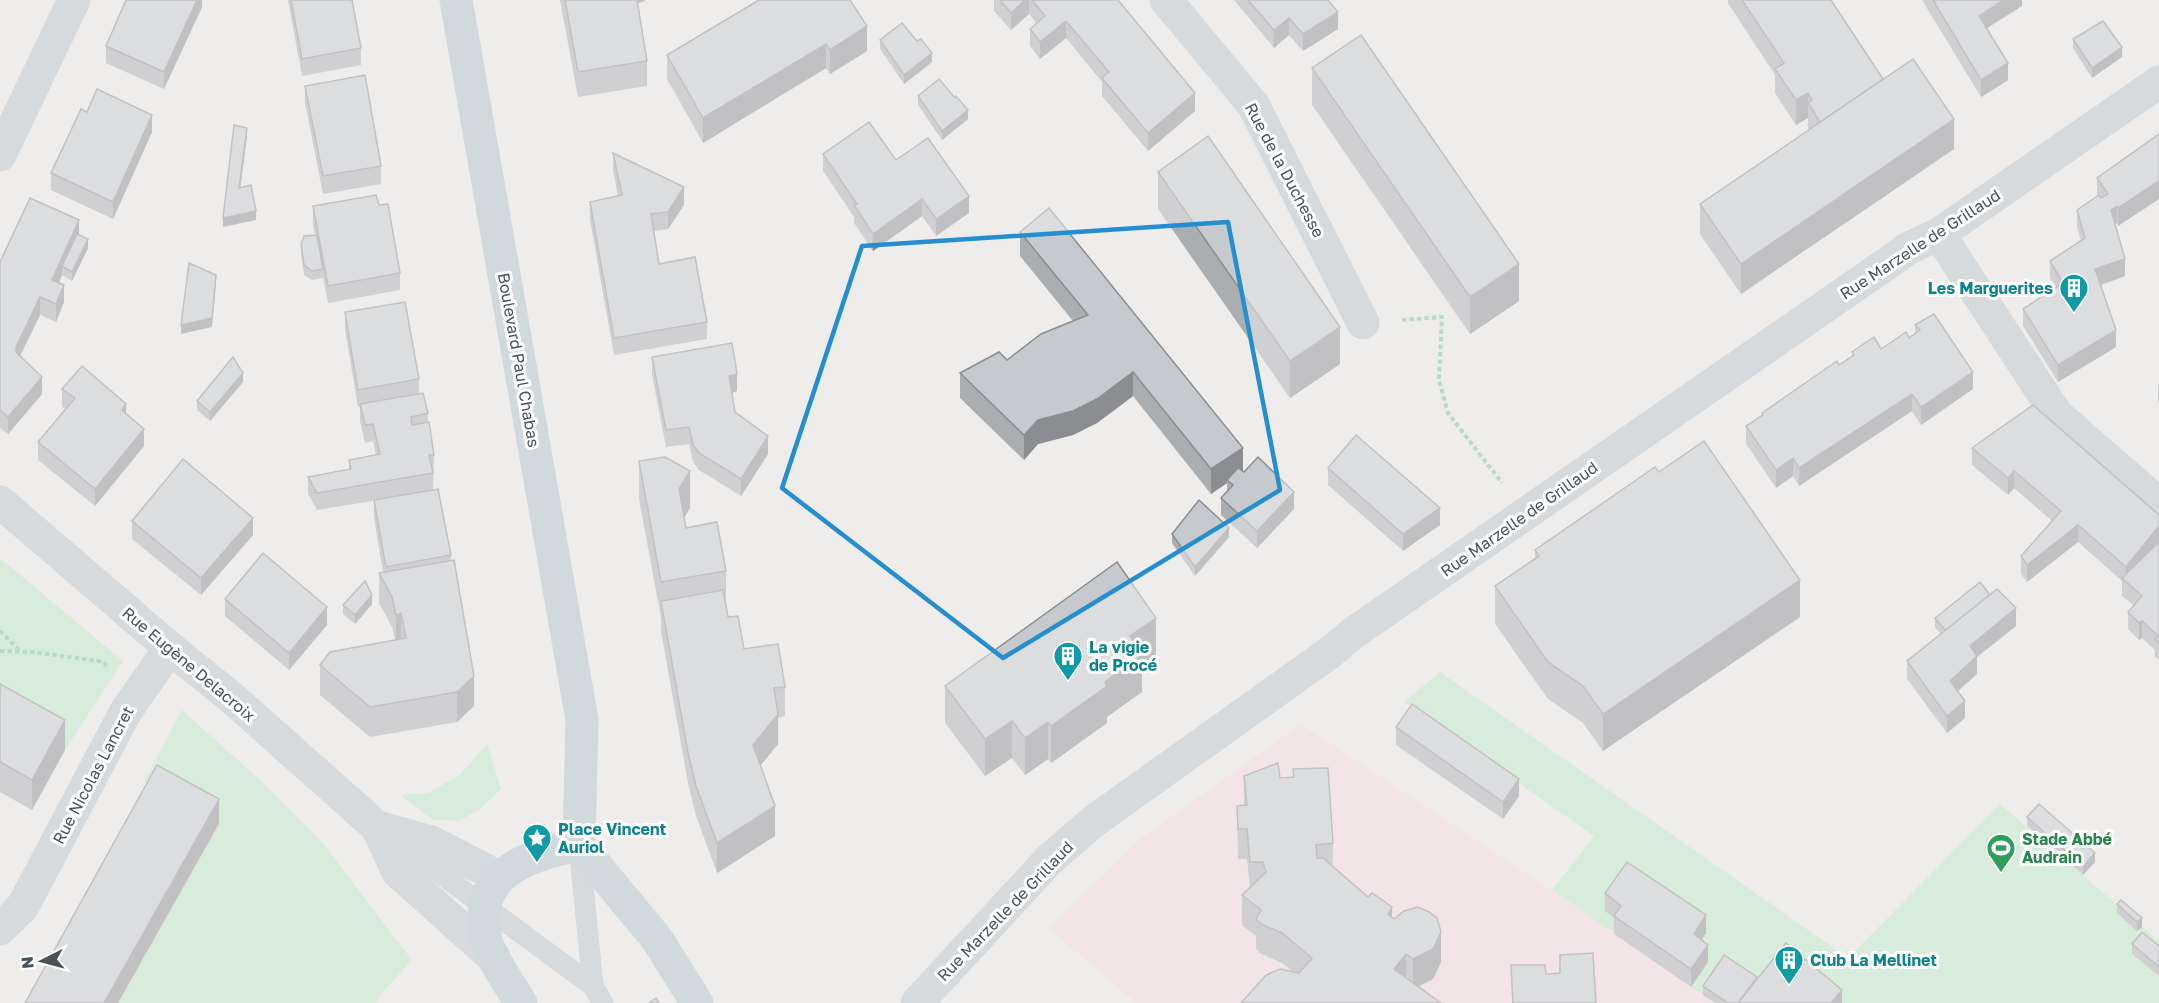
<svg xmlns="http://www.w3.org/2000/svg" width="2159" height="1003" font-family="'Golos Text',sans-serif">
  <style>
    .medical { fill: #f8dcdf }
    .green { fill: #bcebc6 }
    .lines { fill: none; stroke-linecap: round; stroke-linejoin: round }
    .path { stroke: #77c691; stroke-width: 4; stroke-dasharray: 4.5 3; stroke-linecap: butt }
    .service { stroke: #b8c3c8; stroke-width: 21 }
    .minor { stroke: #b8c3c8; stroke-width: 33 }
    .primary { stroke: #adc1ca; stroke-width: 33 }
    .wall { fill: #aaaeb1 }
    .shaded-wall { fill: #8b8d90 }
    .building { fill: #c6cace; stroke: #8b8d90; stroke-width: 1.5 }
    .marked { fill: none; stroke: #258ed0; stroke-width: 4.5; stroke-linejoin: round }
    .labels { text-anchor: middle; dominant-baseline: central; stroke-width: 6; stroke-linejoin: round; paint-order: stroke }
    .street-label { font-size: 16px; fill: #465358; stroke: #fff }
    .culture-label { font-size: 16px; font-weight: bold; fill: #0d838f; stroke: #fff; text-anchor: start }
    .leisure-label { font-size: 16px; font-weight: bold; fill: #27864d; stroke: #fff; text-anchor: start }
  </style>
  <rect width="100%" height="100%" fill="#efecec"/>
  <polygon class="medical" points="1301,724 1552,890 1715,1003 1136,1003 1048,928 1140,839"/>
  <g class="green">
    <polygon points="0,558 123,661 65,750 0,714"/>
    <polygon points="1440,672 1848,958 2000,804 2159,941 2159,1003 1715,1003 1552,890 1594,836 1404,702"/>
    <polygon points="182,710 261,781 321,841 412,960 380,995 376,1003 118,1003 219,824 144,782"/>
    <polygon points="487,744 501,789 480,809 459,821 433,820 400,795 428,793 460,775"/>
  </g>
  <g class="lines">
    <g class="path">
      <polyline points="1402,320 1442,317 1439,380 1448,413 1502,483"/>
      <polyline points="0,631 20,651"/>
      <polyline points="0,651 34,652 104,662 108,669"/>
    </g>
    <g class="service">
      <polyline points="392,838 593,986 603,1003"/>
      <polyline points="579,846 593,986"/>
    </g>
    <g class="minor">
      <polyline points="1166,0 1254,106 1363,323"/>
      <polyline points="0,155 74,0"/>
      <polyline points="1939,234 2057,415 2159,504"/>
      <polyline points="0,502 170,648 232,698 377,827 398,872 494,958"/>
      <polyline points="377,827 431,842 499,877"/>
      <polyline points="0,929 23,906 126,711 170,648"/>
      <polyline points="917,1003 1049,860 1094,821 1332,651 1352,634 1895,258 1907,249 1939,234 2159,82"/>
    </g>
    <g class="primary">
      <polyline points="456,0 582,720 579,845 657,939 697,1003"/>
      <path d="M521,1003c-12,-19 -26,-39 -34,-60 -3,-7 -2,-16 -3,-23 -3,-51 54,-67 95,-75"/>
    </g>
  </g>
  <g class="wall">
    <polygon points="202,0 202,7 164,89 106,63 106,46"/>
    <polygon points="288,0 352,0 361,48 361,65 302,76"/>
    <polygon points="560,0 645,0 645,1 638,3 647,61 647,86 578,97"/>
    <polygon points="759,0 867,51 830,74 826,68 703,143 667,79 667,55"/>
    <polygon points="994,0 1118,0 1195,111 1148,151 1102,96 1102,82 1066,38 1040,59 1030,46 1030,29 1036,23 1029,14 1011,30 994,11"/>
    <polygon points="1234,0 1328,0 1338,29 1303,51 1289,35 1274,48"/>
    <polygon points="1728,0 1831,0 1883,79 1954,149 1741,294 1700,234 1700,204 1809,130 1808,128 1808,118 1796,125 1775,93 1775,75 1728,3"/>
    <polygon points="1922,0 2022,0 2022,6 1987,28 2008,80 1981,97"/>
    <polygon points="2073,39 2122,57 2092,78 2073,48"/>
    <polygon points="880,40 932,62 904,84 880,49"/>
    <polygon points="1312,68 1519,301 1470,334 1312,105"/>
    <polygon points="305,86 381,166 381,184 323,194 305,103"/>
    <polygon points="918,96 968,119 942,140 918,105"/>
    <polygon points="87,112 152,132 113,219 51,190 51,173"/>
    <polygon points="2159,134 2159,199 2118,226 2117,223 2115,225 2125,276 2101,285 2116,347 2058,382 2023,326 2023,309 2056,287 2050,278 2050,261 2081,241 2077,227 2077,210 2098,196 2097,195 2097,178"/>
    <polygon points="613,153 684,205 668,229 654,231 659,264 707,322 707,339 614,355 590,220 590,202 618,196 613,170"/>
    <polygon points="823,154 896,160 969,213 936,236 922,216 873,251 854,223 854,217 823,171"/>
    <polygon points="1158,172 1340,364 1290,398 1158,209"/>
    <polygon points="313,206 400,273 400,290 328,303 323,276 323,278 312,280 304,275 301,253 301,244 315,235 313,224"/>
    <polygon points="1020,232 1243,472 1294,509 1257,548 1221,515 1221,498 1227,492 1227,483 1211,494 1133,396 1097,423 1073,435 1038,444 1024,460 960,398 960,373 1007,360 1073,321 1020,256"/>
    <polygon points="79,235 88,248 72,281 62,275 59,283 64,302 56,322 40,315 20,356 42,394 8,434 0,428 0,262"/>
    <polygon points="345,312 419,379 419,393 428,413 428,422 434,455 433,490 451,555 451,560 474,706 457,722 370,737 320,695 320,665 395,640 392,627 379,603 379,573 383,572 374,518 374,500 378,500 317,510 308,494 308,477 349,469 349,460 376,455 373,441 365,443 360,421 360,407 358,407 345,330"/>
    <polygon points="1915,325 1973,389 1921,425 1912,411 1799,486 1793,476 1776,488 1746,444 1746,426 1762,416 1762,413 1852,356 1852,352 1881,349 1909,338 1915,333"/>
    <polygon points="652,357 737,391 732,393 735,412 768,454 741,496 699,470 693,462 689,444 666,447 652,375"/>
    <polygon points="243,382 210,421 197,410 197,401"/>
    <polygon points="2159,383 2159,404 2158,402 2158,385"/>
    <polygon points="62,389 126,413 144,446 95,506 38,460 38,442 66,409 62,407"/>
    <polygon points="1972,448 2159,515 2159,660 2155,657 2155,650 2142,638 2139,640 2128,629 2128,612 2133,605 2122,596 2122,581 2078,542 2027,582 2021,574 2021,556 2052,521 2014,488 2008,495 1972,465"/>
    <polygon points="639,461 690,508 684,518 686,528 726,571 726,605 728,617 744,649 785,687 785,716 778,718 778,744 760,766 775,836 717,873 696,816 688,783 661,631 661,618 639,499"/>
    <polygon points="1328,468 1440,525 1403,551 1328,485"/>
    <polygon points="1659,472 1800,617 1603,751 1583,723 1548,699 1495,624 1495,586 1535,558 1535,550"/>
    <polygon points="132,521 253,535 201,595 132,539"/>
    <polygon points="1172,534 1229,537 1195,576 1172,543"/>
    <polygon points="225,599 327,625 289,670 225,616"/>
    <polygon points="372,604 355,624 343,614 343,605"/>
    <polygon points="1935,618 2016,626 1977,657 1977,674 1958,691 1965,718 1947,733 1907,679 1907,661 1941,634 1935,627"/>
    <polygon points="1156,655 1142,664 1142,692 1107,717 1107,723 1051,763 1048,759 1025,775 1012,758 985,776 945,723 945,686"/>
    <polygon points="0,684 65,750 32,810 0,792"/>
    <polygon points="1396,727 1519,796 1503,819 1396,745"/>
    <polygon points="1293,769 1333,843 1333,866 1392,917 1441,962 1433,979 1419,986 1293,972 1282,963 1261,954 1256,949 1256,936 1242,925 1242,895 1250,887 1247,859 1238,859 1237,806 1244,805 1244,776 1280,778 1293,777"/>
    <polygon points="2027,817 2095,862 2083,875 2027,826"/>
    <polygon points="1605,893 1706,933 1701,940 1708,962 1691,987 1614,934 1614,918 1605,911"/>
    <polygon points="2117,904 2142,927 2137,931 2117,913"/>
    <polygon points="2132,944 2159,946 2159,976 2132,954"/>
    <polygon points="1511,965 1546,974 1596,1003 1512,1003"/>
    <polygon points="1757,979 1842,1003 1715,1003 1703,995 1703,986"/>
  </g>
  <g class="shaded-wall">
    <polygon points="197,0 202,0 202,7 164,89 164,72"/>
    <polygon points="634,0 645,0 645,1 634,4"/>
    <polygon points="1025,0 1029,0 1029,14 1011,30 1011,13"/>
    <polygon points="2004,0 2022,0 2022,6 1979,33 1979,16"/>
    <polygon points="1338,12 1338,29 1303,51 1303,34"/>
    <polygon points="1289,18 1289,35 1274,48 1274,30"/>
    <polygon points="1066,21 1066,38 1040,59 1040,42"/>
    <polygon points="867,26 867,51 830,74 830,50"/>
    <polygon points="826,44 826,68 703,143 703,118"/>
    <polygon points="2122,47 2122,57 2092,78 2092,68"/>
    <polygon points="932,53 932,62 904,84 904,75"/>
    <polygon points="2008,63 2008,80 1981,97 1981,80"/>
    <polygon points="1195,93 1195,111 1148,151 1148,133"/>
    <polygon points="1808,93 1808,118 1796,125 1796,100"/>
    <polygon points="968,110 968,119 942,140 942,131"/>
    <polygon points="152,115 152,132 113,219 113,202"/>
    <polygon points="1954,119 1954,149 1741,294 1741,264"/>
    <polygon points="247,128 247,137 239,198 239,188"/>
    <polygon points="2159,181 2159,199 2118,226 2118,208"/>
    <polygon points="684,187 684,205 668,229 668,212"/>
    <polygon points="969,196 969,213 936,236 936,219"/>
    <polygon points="922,199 922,216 873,251 873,234"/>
    <polygon points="2117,206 2117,223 2111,227 2111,210"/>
    <polygon points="256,211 256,220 223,227 223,218"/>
    <polygon points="79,220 79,238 62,266 62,275 52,297 52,280"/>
    <polygon points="88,239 88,248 72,281 72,272"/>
    <polygon points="2125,259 2125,276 2095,287 2095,269"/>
    <polygon points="1519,264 1519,301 1470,334 1470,297"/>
    <polygon points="216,275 216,284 212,327 181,334 181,325"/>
    <polygon points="64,285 64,302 56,322 56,304"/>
    <polygon points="40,297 40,315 16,364 16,347"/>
    <polygon points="1340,327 1340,364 1290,398 1290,361"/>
    <polygon points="2116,330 2116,347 2058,382 2058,365"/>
    <polygon points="1133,372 1133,396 1097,423 1073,435 1038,444 1024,460 1024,435 1038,420"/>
    <polygon points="1973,372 1973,389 1921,425 1921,407"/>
    <polygon points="243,373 243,382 210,421 210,412"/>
    <polygon points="737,374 737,391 729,394 729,376"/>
    <polygon points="42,377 42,394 8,434 8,417"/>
    <polygon points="1912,394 1912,411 1799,486 1799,468"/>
    <polygon points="126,404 126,421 122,410"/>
    <polygon points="144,429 144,446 95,506 95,489"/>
    <polygon points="768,436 768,454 741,496 741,479"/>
    <polygon points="1243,448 1243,472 1227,480 1227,483 1211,494 1211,469"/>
    <polygon points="1793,458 1793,476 1776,488 1776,470"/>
    <polygon points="690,471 690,508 679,526 679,489"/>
    <polygon points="2014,471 2014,488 2008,495 2008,478"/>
    <polygon points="1294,492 1294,509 1257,548 1257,531"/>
    <polygon points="1440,508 1440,525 1403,551 1403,534"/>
    <polygon points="253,518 253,535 201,595 201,578"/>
    <polygon points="2078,525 2078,542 2027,582 2027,565"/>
    <polygon points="2159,526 2159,543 2126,582 2126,567"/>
    <polygon points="1229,528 1229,537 1195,576 1195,567"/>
    <polygon points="1800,580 1800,617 1603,751 1603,714"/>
    <polygon points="372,595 372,604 355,624 355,615"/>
    <polygon points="327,607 327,625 289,670 289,653"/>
    <polygon points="2016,608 2016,626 1977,657 1977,674 1950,698 1950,681 1970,646"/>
    <polygon points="401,613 401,643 396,645 396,615"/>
    <polygon points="1156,618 1156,655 1142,664 1142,692 1107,717 1107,723 1051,763 1051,726 1105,682 1130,636"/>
    <polygon points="2142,621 2142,638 2139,640 2139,623"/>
    <polygon points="474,676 474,706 457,722 457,692"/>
    <polygon points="1965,701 1965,718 1947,733 1947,716"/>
    <polygon points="778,714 778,744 753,775 753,745"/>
    <polygon points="65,720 65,750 32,810 32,780"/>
    <polygon points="1012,721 1012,758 985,776 985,739"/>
    <polygon points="1048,722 1048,759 1025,775 1025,738"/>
    <polygon points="1519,779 1519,796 1503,819 1503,802"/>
    <polygon points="219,799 219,824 118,1003 104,1003"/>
    <polygon points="775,806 775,836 717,873 717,843"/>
    <polygon points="2095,853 2095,862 2083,875 2083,866"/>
    <polygon points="1392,907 1392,937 1388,914"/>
    <polygon points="1706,915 1706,933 1694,951 1694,934"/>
    <polygon points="2142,918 2142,927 2137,931 2137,922"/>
    <polygon points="1441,932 1441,962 1433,979 1413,989 1413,959"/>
    <polygon points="1708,945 1708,962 1691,987 1691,969"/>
    <polygon points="1406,954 1406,984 1394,969"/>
    <polygon points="1842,990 1842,1003 1831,1003"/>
  </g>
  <g class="building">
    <polygon points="126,0 197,0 164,72 106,46"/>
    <polygon points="291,0 352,0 361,48 302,59"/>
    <polygon points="565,0 637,0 647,61 578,72"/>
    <polygon points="759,0 850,0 867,26 830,50 826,44 703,118 667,55"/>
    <polygon points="1000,0 1025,0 1011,13"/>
    <polygon points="1032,0 1118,0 1195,93 1148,133 1102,78 1109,72 1066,21 1040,42 1030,29 1045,16"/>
    <polygon points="1248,0 1328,0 1338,12 1303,34 1289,18 1274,30"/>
    <polygon points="1742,0 1831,0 1883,79 1820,122 1808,103 1812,100 1808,93 1796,100 1775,69 1784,63"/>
    <polygon points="1933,0 2004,0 1979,16 2008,63 1981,80"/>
    <polygon points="2103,21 2122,47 2092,68 2073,39"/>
    <polygon points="902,23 917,41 921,39 932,53 904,75 880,40"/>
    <polygon points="1361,35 1519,264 1470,297 1312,68"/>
    <polygon points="1913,59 1954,119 1741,264 1700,204"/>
    <polygon points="365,75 381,166 323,176 305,86"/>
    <polygon points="939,79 955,98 956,96 968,110 942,131 918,96"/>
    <polygon points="97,89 152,115 113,202 51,173 81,109 87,112"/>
    <polygon points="869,122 896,160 928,138 969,196 936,219 922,199 873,234 854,205 857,204 823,154"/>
    <polygon points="234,125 247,128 239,188 251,185 256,211 223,218"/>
    <polygon points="2159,134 2159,181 2118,208 2117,206 2111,210 2125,259 2095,269 2116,330 2058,365 2023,309 2063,283 2050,261 2085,238 2077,210 2099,195 2101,198 2108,194 2097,178"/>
    <polygon points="1208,136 1340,327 1290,361 1158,172"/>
    <polygon points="613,153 684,187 668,212 651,214 659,264 695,257 707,322 614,338 590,202 622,195"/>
    <polygon points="376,195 379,205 388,204 400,273 328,286 313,206"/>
    <polygon points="30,198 79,220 52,280 64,285 56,304 40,297 16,347 16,352 42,377 8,417 0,410 0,262"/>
    <polygon points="1049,208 1243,448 1211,469 1133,372 1097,399 1073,411 1038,420 1024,435 960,373 999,352 1007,360 1041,334 1088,315 1020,232"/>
    <polygon points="77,234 88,239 72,272 62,266"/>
    <polygon points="317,235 323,269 312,271 304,265 301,244 304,236"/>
    <polygon points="189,263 216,275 212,318 181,325"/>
    <polygon points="405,302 419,379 358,390 345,312"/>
    <polygon points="1934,314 1973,372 1921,407 1912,394 1799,468 1793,458 1776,470 1746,426 1763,415 1762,413 1837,361 1839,365 1854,355 1852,352 1874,337 1881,349 1906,332 1909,338 1920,330 1915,325"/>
    <polygon points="732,343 737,374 729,376 735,412 768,436 741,479 699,453 693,445 689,427 666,430 652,357"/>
    <polygon points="233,357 243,373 210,412 197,401"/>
    <polygon points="82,366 126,404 122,410 144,429 95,489 38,442 75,398 62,389"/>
    <polygon points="423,393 428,413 411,417 412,425 429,422 434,455 429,455 433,473 317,493 308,477 351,469 349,460 380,454 373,424 365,425 360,404"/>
    <polygon points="2033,405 2159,515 2159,526 2126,567 2078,525 2027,565 2021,556 2061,511 2014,471 2008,478 1972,448"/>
    <polygon points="1356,435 1440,508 1403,534 1328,468"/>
    <polygon points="1704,441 1800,580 1603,714 1583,686 1548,662 1495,586 1539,556 1535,550 1655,467 1659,472"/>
    <polygon points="665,457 690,471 679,489 686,528 717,522 726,571 661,582 639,461"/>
    <polygon points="1258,457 1294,492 1257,531 1221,498 1233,485 1227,480 1238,468 1244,472"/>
    <polygon points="183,459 253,518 201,578 132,521"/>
    <polygon points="438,489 451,555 386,567 374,500"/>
    <polygon points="1199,500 1229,528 1195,567 1172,534"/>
    <polygon points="2159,542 2159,643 2155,639 2158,636 2142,621 2139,623 2128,612 2142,596 2122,578"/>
    <polygon points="263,553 327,607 289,653 225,599"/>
    <polygon points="454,560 474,676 457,692 370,707 320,665 330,652 406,638 401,613 396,615 392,597 379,573"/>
    <polygon points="1117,562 1156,618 1130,636 1142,655 1105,682 1107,686 1051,726 1048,722 1025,738 1012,721 985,739 945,686"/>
    <polygon points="365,581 372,595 355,615 343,605"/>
    <polygon points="1980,582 1990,595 1946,631 1935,618"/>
    <polygon points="1997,589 2016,608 1970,646 1977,656 1950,681 1965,701 1947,716 1907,661"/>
    <polygon points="723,590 728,617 738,616 744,649 778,644 785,687 774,688 778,714 753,745 775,806 717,843 696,786 688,753 661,601"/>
    <polygon points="0,684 65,720 32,780 0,762"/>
    <polygon points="1412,704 1519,779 1503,802 1396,727"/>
    <polygon points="1278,763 1280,778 1294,777 1293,769 1328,768 1333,843 1316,845 1317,858 1323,858 1368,897 1372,893 1392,907 1388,914 1394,919 1404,911 1418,907 1429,912 1437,918 1441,932 1433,949 1413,959 1406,954 1394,969 1441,1003 1241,1003 1266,975 1280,969 1299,973 1312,958 1282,933 1261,924 1256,919 1261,910 1242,895 1266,872 1263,862 1250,862 1247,829 1238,829 1237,806 1247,805 1244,776"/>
    <polygon points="157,765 219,799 104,1003 25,1003"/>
    <polygon points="2039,804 2095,853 2083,866 2027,817"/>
    <polygon points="1627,862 1706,915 1694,934 1708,945 1691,969 1614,916 1621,906 1605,893"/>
    <polygon points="2121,900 2142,918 2137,922 2117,904"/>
    <polygon points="2142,932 2159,946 2159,967 2132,944"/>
    <polygon points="1786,943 1842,990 1831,1003 1738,1003"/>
    <polygon points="1593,953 1596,1003 1513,1003 1511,965 1545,965 1546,974 1560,973 1560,955"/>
    <polygon points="1724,955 1757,977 1738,1003 1728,1003 1703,986"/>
    <polygon points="656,998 659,1003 649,1003"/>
  </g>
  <path d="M0 0H2159V1003H0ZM1228,222l52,268 -277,168 -221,-170 80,-242z" fill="#efecec" fill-opacity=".55" fill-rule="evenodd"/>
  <path class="marked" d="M1228,222l52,268 -277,168 -221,-170 80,-242z"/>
  <defs>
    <g id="building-pin" transform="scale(1.5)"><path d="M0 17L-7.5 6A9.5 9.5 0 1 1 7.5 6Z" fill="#0f9aa8" stroke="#fff"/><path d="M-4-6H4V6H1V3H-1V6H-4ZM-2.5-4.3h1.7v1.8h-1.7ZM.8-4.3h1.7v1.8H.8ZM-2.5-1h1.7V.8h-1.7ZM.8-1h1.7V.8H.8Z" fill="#fff"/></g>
    <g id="sight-pin" transform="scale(1.5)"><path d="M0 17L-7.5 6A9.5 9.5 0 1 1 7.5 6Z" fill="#0f9aa8" stroke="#fff"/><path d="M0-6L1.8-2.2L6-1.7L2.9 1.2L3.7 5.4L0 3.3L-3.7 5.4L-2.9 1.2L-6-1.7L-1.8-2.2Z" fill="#fff"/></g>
    <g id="stadium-pin" transform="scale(1.5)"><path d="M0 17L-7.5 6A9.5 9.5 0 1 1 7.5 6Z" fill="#2e9e5b" stroke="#fff"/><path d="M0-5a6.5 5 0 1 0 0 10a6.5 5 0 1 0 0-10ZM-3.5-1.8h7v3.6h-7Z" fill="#fff"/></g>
  </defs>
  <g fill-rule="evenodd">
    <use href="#building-pin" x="2074" y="288"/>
    <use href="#building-pin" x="1068" y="656"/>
    <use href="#sight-pin" x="537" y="838"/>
    <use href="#stadium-pin" x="2001" y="848"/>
    <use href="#building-pin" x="1789" y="960"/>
  </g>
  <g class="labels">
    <g class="street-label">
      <text transform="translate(1285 170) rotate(62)">Rue de la Duchesse</text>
      <text transform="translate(1920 244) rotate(-33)">Rue Marzelle de Grillaud</text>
      <text transform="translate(519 360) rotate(80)">Boulevard Paul Chabas</text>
      <text transform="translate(1519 519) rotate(-35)">Rue Marzelle de Grillaud</text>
      <text transform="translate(189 664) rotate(40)">Rue Eugène Delacroix</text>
      <text transform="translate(93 775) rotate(-62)">Rue Nicolas Lancret</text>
      <text transform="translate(1005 911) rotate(-46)">Rue Marzelle de Grillaud</text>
    </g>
    <g class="culture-label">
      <text x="2053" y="288" text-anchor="end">Les Marguerites</text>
      <text x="1089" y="647">La vigie<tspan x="1089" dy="18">de Procé</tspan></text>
      <text x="558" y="829">Place Vincent<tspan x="558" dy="18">Auriol</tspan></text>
      <text x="1810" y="960">Club La Mellinet</text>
    </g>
    <g class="leisure-label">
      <text x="2022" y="839">Stade Abbé<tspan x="2022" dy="18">Audrain</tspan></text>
    </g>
  </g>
  <g transform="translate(42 961) rotate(264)" stroke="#ffffff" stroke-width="4.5" paint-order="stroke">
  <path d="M0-4.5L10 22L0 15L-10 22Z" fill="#465358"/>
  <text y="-9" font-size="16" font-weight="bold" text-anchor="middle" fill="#465358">N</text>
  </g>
</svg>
